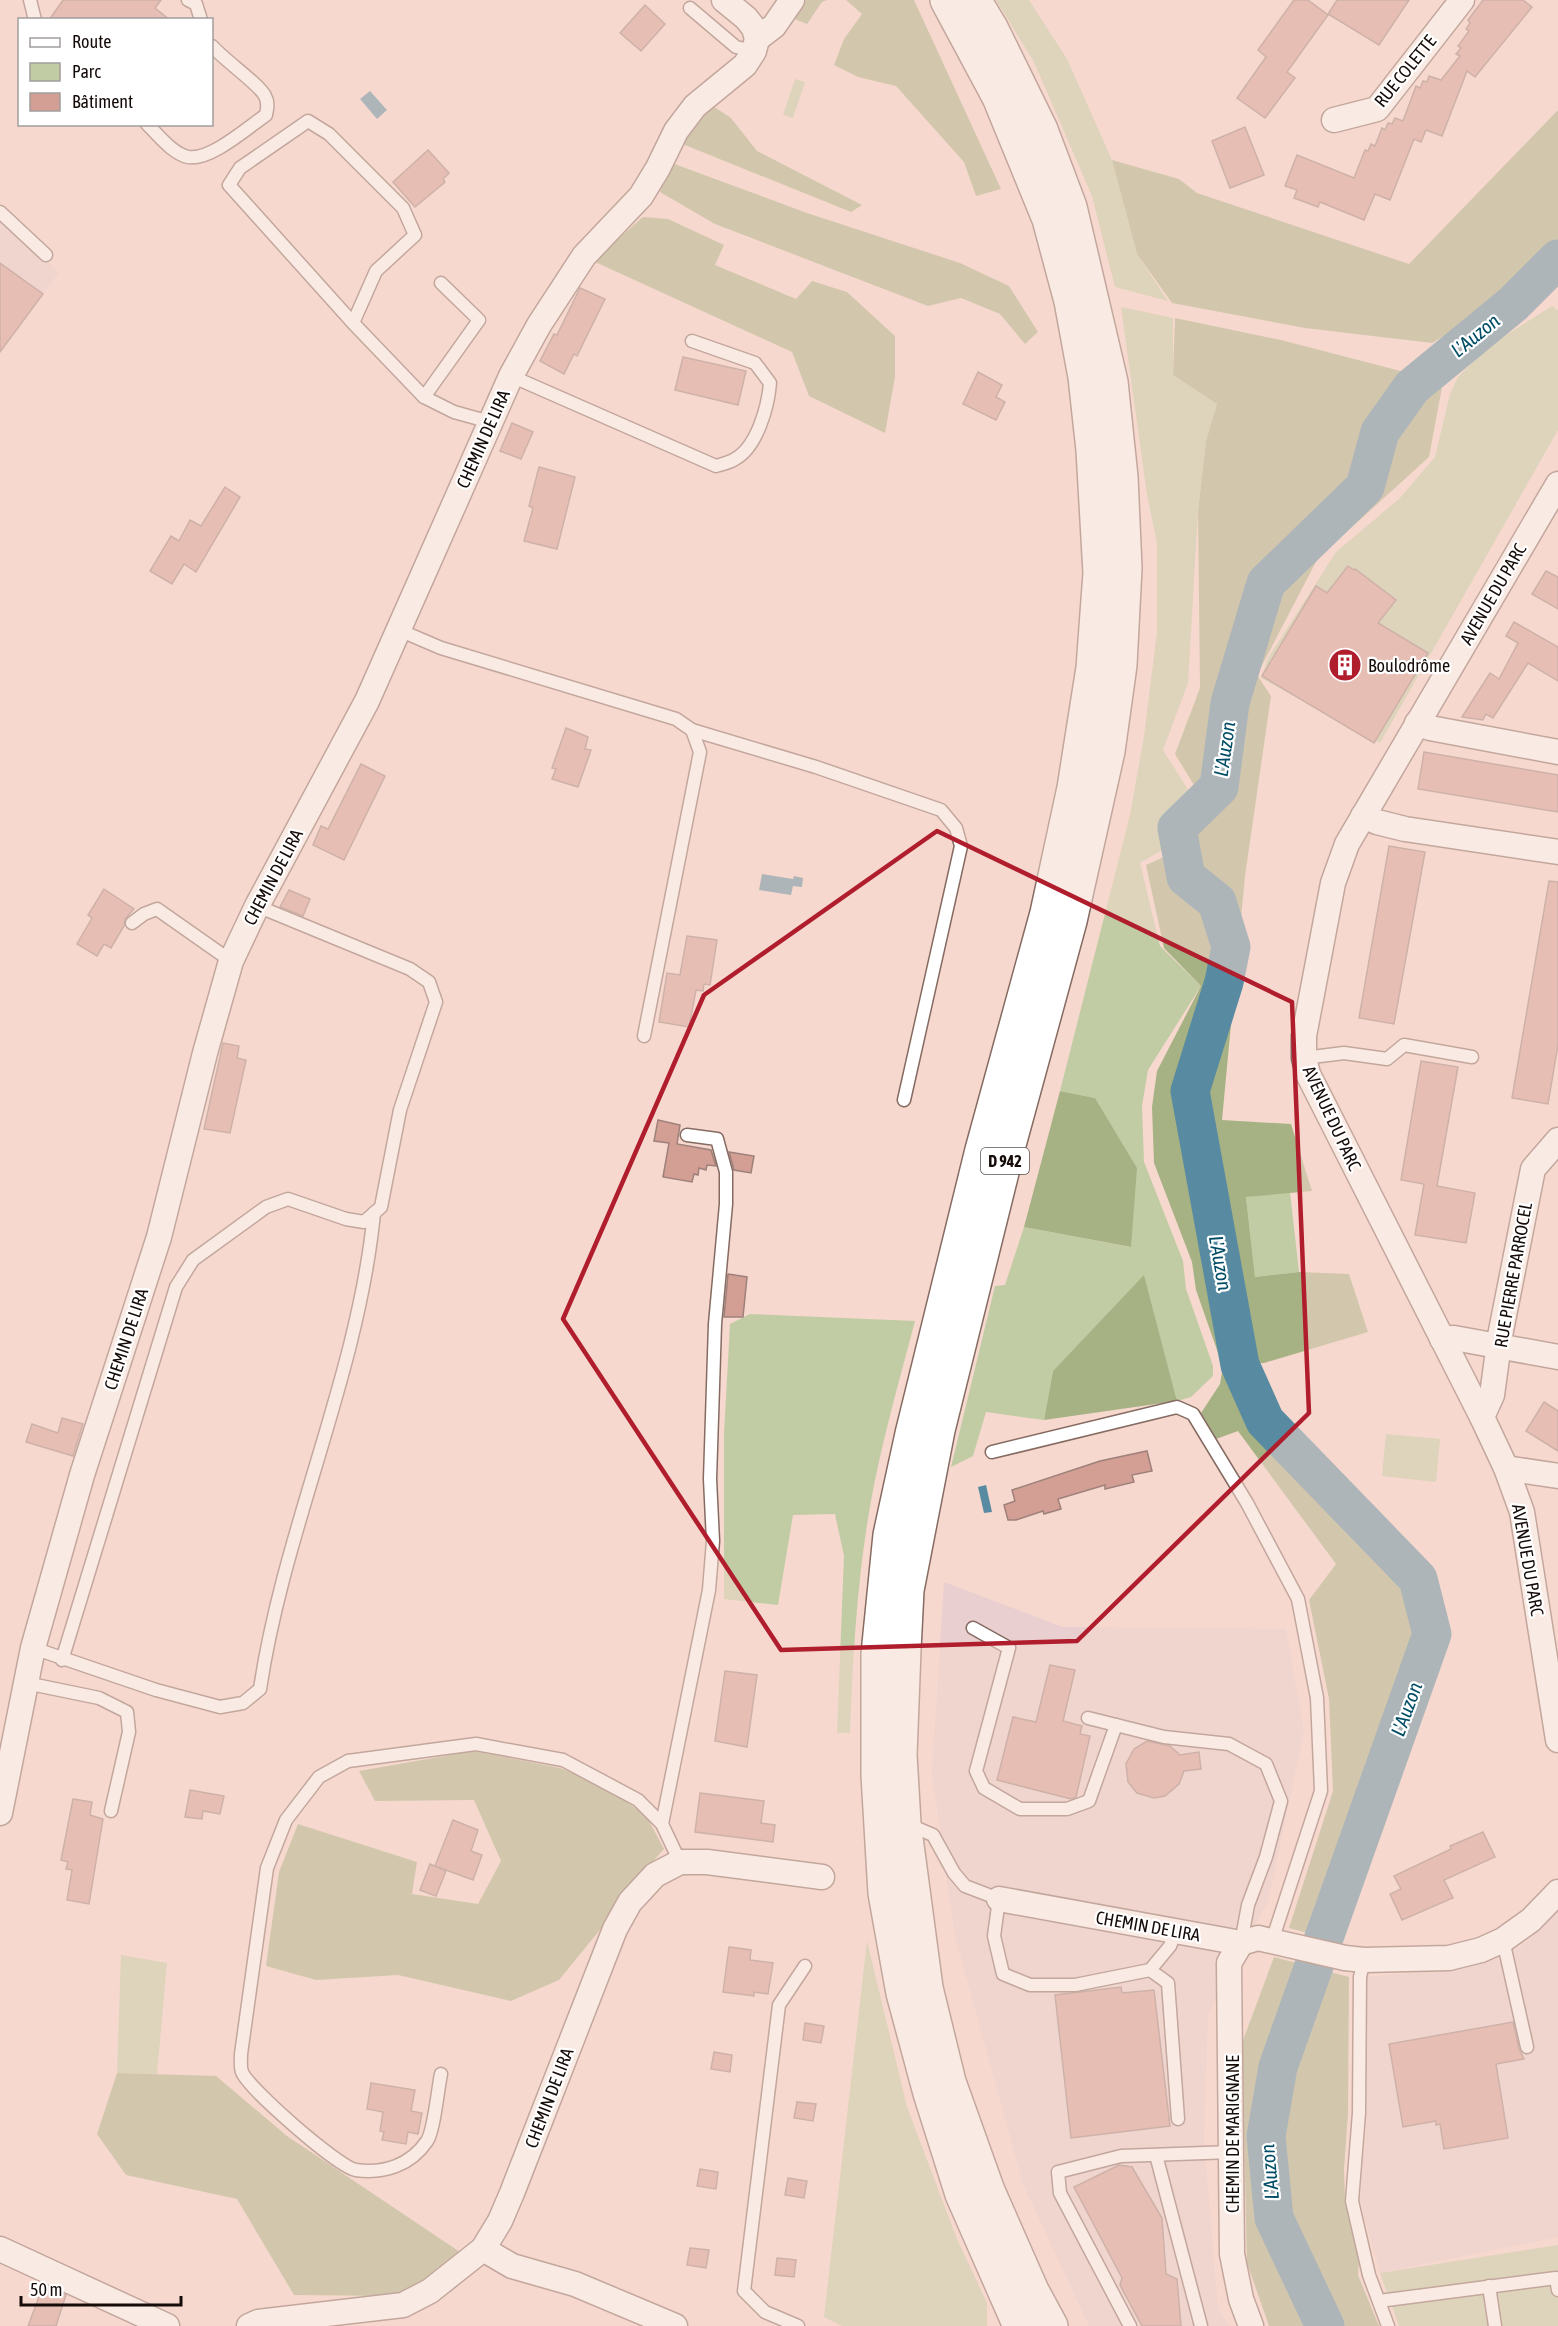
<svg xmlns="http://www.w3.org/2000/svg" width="1558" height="2326" font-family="'Asap Condensed',sans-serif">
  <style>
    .industrial { fill: #e9cfcf }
    .green { fill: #c1cca4 }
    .forest { fill: #a6b284 }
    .water { fill: #588ba1 }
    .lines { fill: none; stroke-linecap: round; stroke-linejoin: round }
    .river { stroke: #588ba1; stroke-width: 39 }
    .building { fill: #d39e93; stroke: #9e817b; stroke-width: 1.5 }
    .lane-casing { stroke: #856b62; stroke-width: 15 }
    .street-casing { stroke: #856b62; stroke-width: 27 }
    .primary-casing { stroke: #856b62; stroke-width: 36 }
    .lane { stroke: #fff; stroke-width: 12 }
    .street { stroke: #fff; stroke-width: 24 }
    .primary { stroke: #fff; stroke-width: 33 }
    .marked { fill: none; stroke: #b01d2d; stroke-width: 4.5; stroke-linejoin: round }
    .labels { text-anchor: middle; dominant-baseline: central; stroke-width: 4.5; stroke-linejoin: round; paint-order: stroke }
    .shield { fill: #fff; stroke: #5b5452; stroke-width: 1.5 }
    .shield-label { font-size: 16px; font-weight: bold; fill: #150b08 }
    .street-label { font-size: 18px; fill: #150b08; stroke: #fff }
    .poi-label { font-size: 18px; fill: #150b08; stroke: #fff; text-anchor: start }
    .water-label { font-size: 20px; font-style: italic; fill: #024d66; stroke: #fff }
  </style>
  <rect width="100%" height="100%" fill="#f6d8ce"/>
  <g class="industrial">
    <polygon points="0,219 59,273 0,346"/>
    <polygon points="944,1582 1063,1627 1286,1629 1304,1732 1268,1902 1208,2015 1204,2140 1218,2309 1230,2326 1089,2326 1023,2184 955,1936 932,1773"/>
    <polygon points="1558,1909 1558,2237 1380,2273 1360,2200 1367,2112 1367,1977 1468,1967 1521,1947"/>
  </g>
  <g class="green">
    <polygon points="996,0 1029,0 1067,59 1112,160 1137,254 1168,301 1115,287 1092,196 1034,62"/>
    <polygon points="795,79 805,82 793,118 783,115"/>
    <polygon points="1552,306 1558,310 1558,430 1380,743 1261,678 1268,658 1336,552 1399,499 1435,457 1450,394 1458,377 1486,348"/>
    <polygon points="1121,307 1173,318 1173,375 1217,404 1206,441 1198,511 1188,683 1163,750 1197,804 1174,827 1176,842 1140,863 1160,946 1201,986 1148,1070 1142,1106 1144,1162 1183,1261 1186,1289 1213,1366 1213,1376 1191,1397 1177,1401 1144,1276 1053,1371 1044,1420 986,1412 973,1456 951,1467 995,1286 1005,1285 1024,1227 1130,1247 1095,1098 1060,1091 1130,815 1144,736 1157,632 1157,543 1147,495"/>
    <polygon points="1290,1192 1299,1272 1255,1277 1246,1197"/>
    <path d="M750,1314l165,7c-14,53 -29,106 -40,159 -17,83 -22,169 -25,253h-13l7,-177 -9,-42 -42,1 -15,90 -54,-6v-165l6,-110z"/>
    <polygon points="1386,1434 1440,1439 1436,1482 1382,1476"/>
    <polygon points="867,1941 907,2107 957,2239 987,2303 987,2326 842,2326 824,2317"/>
    <polygon points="121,1955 167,1963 157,2074 117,2073"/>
    <polygon points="1558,2245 1558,2326 1399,2326 1380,2273"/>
  </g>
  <g class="forest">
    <polygon points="806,0 827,0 822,2 807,24 792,18"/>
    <polygon points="846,0 914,0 1001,189 976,196 964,162 896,86 858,77 834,65 844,39 862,14"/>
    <polygon points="713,106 731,118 757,151 862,205 851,212 680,143 689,123"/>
    <polygon points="1558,110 1558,276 1507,299 1432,343 1305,328 1172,303 1137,254 1112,160 1179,179 1197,193 1409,264"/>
    <polygon points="669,162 807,213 960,263 1009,286 1038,332 1025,344 1000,314 961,298 928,306 715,224 660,192"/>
    <polygon points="643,217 668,219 724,245 715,265 796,299 812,281 847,292 895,336 895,377 885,433 809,396 792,352 593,261"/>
    <polygon points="1175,318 1281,340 1443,382 1429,457 1318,558 1257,675 1271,696 1245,876 1222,1120 1291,1124 1312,1191 1246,1197 1255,1277 1299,1272 1349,1274 1368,1332 1264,1363 1234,1364 1257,1422 1410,1584 1425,1633 1319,1936 1289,1928 1333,1791 1329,1699 1309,1600 1336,1564 1238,1431 1216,1439 1201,1413 1220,1384 1223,1367 1196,1290 1192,1262 1154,1163 1152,1107 1157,1071 1201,986 1164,948 1146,865 1188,846 1186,831 1208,808 1175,754 1200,688 1198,511 1206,441 1217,404 1173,375"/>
    <polygon points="1060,1091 1095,1098 1137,1168 1131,1247 1024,1227"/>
    <polygon points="1144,1275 1177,1401 1044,1420 1053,1371"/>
    <polygon points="473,1751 560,1768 602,1785 646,1815 664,1849 639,1877 608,1920 559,1980 511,2001 398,1975 316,1980 266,1966 279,1872 298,1824 417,1862 412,1894 478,1904 501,1861 474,1800 375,1801 359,1771"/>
    <polygon points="1274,1957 1349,1977 1348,2113 1344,2170 1345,2200 1360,2249 1358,2275 1379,2326 1269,2326 1247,2263 1242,2043"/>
    <polygon points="117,2073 216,2076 287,2136 463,2254 398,2296 294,2295 237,2199 126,2175 97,2134"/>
  </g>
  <g class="water">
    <polygon points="370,91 387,110 377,119 360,99"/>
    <polygon points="762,874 793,879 794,876 803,878 802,887 793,886 791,895 759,890"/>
    <polygon points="986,1485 992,1512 984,1513 978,1487"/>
  </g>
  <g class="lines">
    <polyline class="river" points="1325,2326 1274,2218 1266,2136 1278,2067 1432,1634 1418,1579 1265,1421 1240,1365 1190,1091 1224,982 1231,947 1217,902 1186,877 1177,828 1219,787 1230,703 1266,583 1365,487 1380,432 1412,387 1513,304 1558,259"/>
  </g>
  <g class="building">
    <polygon points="63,0 161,0 155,8 170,20 49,20"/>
    <polygon points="1294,0 1308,0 1328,15 1287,72 1295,78 1265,118 1237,98 1266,57 1258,50"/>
    <polygon points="1337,0 1409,0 1379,45 1328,14"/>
    <polygon points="1483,0 1523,0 1532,7 1475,77 1467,71 1442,136 1426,130 1421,142 1414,139 1390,200 1375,194 1364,220 1320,202 1318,207 1294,198 1297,190 1285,186 1297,155 1354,178 1365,150 1368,151 1371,144 1375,146 1382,128 1385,130 1388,123 1392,124 1395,118 1403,121 1416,86 1420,88 1423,81 1427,82 1429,76 1441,80 1460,56 1456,54 1461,48 1458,46 1469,31 1466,29 1470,23 1468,20"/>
    <polygon points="645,5 665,24 641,51 620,33"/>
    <polygon points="1245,127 1264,175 1230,188 1212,141"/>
    <polygon points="428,150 449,173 443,179 445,182 415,207 393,182"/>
    <polygon points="0,263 43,294 0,352"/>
    <polygon points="580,288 605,299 577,356 574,354 564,374 540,361 554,334 557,335"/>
    <polygon points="683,357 746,371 738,405 675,390"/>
    <polygon points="978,372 1002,385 996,397 1005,402 996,420 963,404"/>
    <polygon points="512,423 533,432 521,459 500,451"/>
    <polygon points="539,467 575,477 557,549 524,541 533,508 529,506"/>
    <polygon points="225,487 240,497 196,572 184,564 172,584 150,571 171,536 179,541 190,520 201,526"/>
    <polygon points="1348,566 1354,570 1355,569 1396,600 1378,623 1428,653 1374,743 1262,676 1316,586 1327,593"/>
    <polygon points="1546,571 1558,577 1558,609 1532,594"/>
    <polygon points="1514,622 1558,647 1558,681 1528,663 1493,718 1486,714 1483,720 1462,717 1490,673 1499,679 1518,643 1506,636"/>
    <polygon points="566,728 588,737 585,749 591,750 578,787 552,779 556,769 552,768"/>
    <polygon points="1424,752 1558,775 1558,812 1418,789"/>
    <polygon points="361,764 385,776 344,860 313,845 321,826 328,829"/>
    <polygon points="1389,846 1425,852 1394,1024 1359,1018"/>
    <polygon points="1549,881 1558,882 1558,1045 1548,1104 1512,1098"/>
    <polygon points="104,889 134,909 125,919 124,926 111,948 104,944 97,956 77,944 92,918 88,915"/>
    <polygon points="289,890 310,899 303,916 280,907"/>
    <polygon points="687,936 717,940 710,985 704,984 703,991 696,990 689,1027 659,1022 667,973 680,975"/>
    <polygon points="223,1043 239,1046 237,1058 246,1060 230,1133 204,1129"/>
    <polygon points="1421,1061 1458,1067 1437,1186 1475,1193 1466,1243 1415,1235 1424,1184 1401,1180"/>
    <polygon points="658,1120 680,1125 677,1144 711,1150 716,1166 707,1165 706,1170 699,1168 698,1175 694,1174 692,1182 663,1177 669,1143 654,1141"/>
    <polygon points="729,1152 754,1156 751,1173 734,1170"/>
    <polygon points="728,1274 747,1277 743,1317 724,1317"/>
    <polygon points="1544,1402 1558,1411 1558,1451 1526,1431"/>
    <polygon points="62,1418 83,1424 73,1456 26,1442 32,1424 58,1433"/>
    <polygon points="1147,1451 1152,1471 1132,1475 1134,1482 1105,1489 1105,1485 1058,1499 1061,1509 1044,1514 1043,1511 1016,1520 1008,1520 1004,1505 1015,1501 1012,1490 1100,1461"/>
    <polygon points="1050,1665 1075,1670 1063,1721 1082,1726 1080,1734 1090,1736 1076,1797 1071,1799 997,1780 1013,1717 1036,1722"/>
    <polygon points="725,1671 757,1675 747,1747 715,1741"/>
    <polygon points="1147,1741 1170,1746 1180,1755 1199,1752 1201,1769 1184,1771 1179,1784 1165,1796 1154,1798 1137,1793 1128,1782 1126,1764 1134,1749"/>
    <polygon points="190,1790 224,1796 220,1814 203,1811 202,1819 185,1817"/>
    <polygon points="700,1793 764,1801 761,1823 775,1825 773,1842 695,1832"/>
    <polygon points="73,1799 92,1802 90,1815 103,1819 89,1904 67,1900 72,1870 66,1869 68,1862 61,1860"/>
    <polygon points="453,1820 478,1830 471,1851 482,1855 473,1880 435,1866"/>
    <polygon points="1483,1832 1495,1857 1444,1880 1453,1898 1402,1920 1390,1894 1401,1889 1394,1876 1451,1849 1450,1846"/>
    <polygon points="430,1864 446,1871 436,1896 420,1890"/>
    <polygon points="729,1947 751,1950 750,1960 773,1963 768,1994 754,1992 754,1996 723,1992"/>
    <polygon points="1121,1987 1122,1993 1154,1990 1170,2126 1071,2138 1055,1995"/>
    <polygon points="1513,2022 1519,2049 1524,2059 1496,2064 1508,2138 1444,2149 1440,2124 1436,2125 1436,2121 1403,2127 1389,2044"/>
    <polygon points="805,2023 824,2026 821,2043 803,2040"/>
    <polygon points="714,2052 732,2055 730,2072 711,2069"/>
    <polygon points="371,2083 415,2090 411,2111 422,2113 418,2134 408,2132 406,2144 382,2140 384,2132 380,2131 383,2112 367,2109"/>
    <polygon points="797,2102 816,2104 813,2121 794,2118"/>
    <polygon points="1119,2165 1132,2167 1162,2218 1166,2274 1177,2279 1181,2326 1142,2326 1120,2285 1122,2278 1074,2187"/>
    <polygon points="700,2169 718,2172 716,2189 697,2186"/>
    <polygon points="788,2178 807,2181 804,2198 785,2195"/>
    <polygon points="690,2248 709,2250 706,2268 687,2265"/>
    <polygon points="777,2258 796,2260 794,2277 775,2275"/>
    <polygon points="43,2286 66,2295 56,2326 28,2326"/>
  </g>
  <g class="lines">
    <g class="lane-casing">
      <g id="lane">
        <polyline points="30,0 35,20"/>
        <polyline points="188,0 196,4 201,20"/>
        <polyline points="690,8 736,47 754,51"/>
        <path d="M147,124c11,11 26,30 41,33 22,4 59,-29 78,-42 1,-6 3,-12 -1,-19 -5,-11 -42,-37 -53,-50"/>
        <polyline points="0,212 46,255"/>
        <polyline points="353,323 376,271 415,235 403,208 329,134 308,121 240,168 229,185 353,323 424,397 454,412 490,422"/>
        <path d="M511,376l205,90c6,-2 13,-3 19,-7 22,-12 33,-52 35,-76l-15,-20 -63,-22"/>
        <polyline points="424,397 479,320 441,283"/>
        <polyline points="399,630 441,648 676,719 692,730 700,752 644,1036"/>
        <polyline points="692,730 816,767 941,810 956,828 961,846 904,1100"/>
        <polyline points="132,923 144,914 157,909 231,961"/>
        <polyline points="1304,1058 1344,1053 1387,1059 1404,1045 1472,1057"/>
        <polyline points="992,1452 1177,1407 1193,1414 1247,1503 1298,1599 1317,1698 1321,1791 1272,1941"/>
        <polyline points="973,1628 1009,1648 976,1771 984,1788 1020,1809 1067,1809 1089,1801 1116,1725"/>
        <path d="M33,1648l123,42 64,17 23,-4 17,-14c24,-161 98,-313 114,-476"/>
        <polyline points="62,1660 176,1287 193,1260 266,1207 288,1199 346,1219 364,1222 381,1207 400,1110 436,1002 429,982 410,969 257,906"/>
        <polyline points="26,1683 99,1698 127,1712 129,1732 111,1811"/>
        <polyline points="1088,1718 1164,1737 1229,1744 1266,1764 1281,1801 1266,1857 1248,1905 1241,1943"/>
        <polyline points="662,1824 709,1590 713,1541 710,1479 715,1324 726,1204 726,1172 717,1139 687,1135"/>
        <polyline points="907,1824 933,1835 954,1873 965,1886 999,1899 994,1936 1003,1974 1030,1985 1075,1985 1150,1970 1170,1946 1176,1931"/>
        <polyline points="1503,1940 1527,2047"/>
        <polyline points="1364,1960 1360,1977 1359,2113 1352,2201 1369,2275 1388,2326"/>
        <polyline points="1150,1970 1168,1983 1178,2119"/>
        <path d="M441,2074c-3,14 -7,57 -14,67 -16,24 -43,33 -71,29 -18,-3 -107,-81 -114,-98 -2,-5 -1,-12 -1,-18l26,-186 19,-48 33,-43 29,-16 128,-17 87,16 75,40 24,24 18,38"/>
        <polyline points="1156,2155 1201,2326"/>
        <polyline points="1489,2286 1495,2326"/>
        <polyline points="1379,2301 1556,2278 1558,2290"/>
        <polyline points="798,2326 765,2312 744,2291 779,2005 805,1966"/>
        <polyline points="1130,2326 1060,2193 1058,2172 1121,2156 1232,2152"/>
      </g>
    </g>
    <g class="street-casing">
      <g id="street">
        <polyline points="757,39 774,26 792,0"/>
        <polyline points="1334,120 1377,109 1462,0"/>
        <polyline points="1558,484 1347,844 1333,883 1304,1036 1304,1058 1308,1074 1482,1417 1506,1468 1522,1512 1558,1740"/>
        <polyline points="1417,723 1430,728 1558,752"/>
        <polyline points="1363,816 1377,822 1405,829 1558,852"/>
        <polyline points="1442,1339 1454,1338 1558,1357"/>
        <polyline points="1482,1417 1492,1395 1500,1336 1533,1169 1558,1140"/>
        <polyline points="1506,1468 1558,1476"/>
        <polyline points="0,1813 33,1648 82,1475 159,1237 205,1053 231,961 257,906 367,701 511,376 539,325 584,256 641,196 658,168 676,131 695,106 745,65 754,51 757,39 754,28 746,18 724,0"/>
        <polyline points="999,1899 1241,1943 1258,1938 1345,1958 1364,1960 1449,1958 1481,1950 1503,1940 1531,1920 1558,1892"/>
        <polyline points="1241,1943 1229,1963 1232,2254 1241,2299 1251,2326"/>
        <polyline points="0,2249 167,2326"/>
        <polyline points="483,2249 512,2266 575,2284 675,2326"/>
        <polyline points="249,2326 258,2322 403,2305 430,2291 483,2249 500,2221 512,2193 615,1929 630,1902 655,1875 680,1862 707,1862 822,1877"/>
      </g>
    </g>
    <g class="primary-casing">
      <g id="primary">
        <polyline points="947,0 999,97 1049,219 1071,301 1085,377 1093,450 1100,573 1093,668 1074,788 1047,913 982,1150 912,1434 890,1535 878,1654 878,1775 885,1893 903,1993 930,2093 962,2194 1020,2326"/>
        <polyline points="974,0 991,28 1041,130 1070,207 1111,382 1121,477 1125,568 1120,665 1108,751 1070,921 1007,1152 938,1430 907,1590 904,1650 900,1755 904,1823 926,1988 949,2082 988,2191 1032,2291 1051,2326"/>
      </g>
    </g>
    <use href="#lane" class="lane"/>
    <use href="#street" class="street"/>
    <use href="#primary" class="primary"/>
  </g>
  <path d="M0 0H1558V2326H0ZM937,831l355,171 17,411 -232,228 -296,9 -218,-331 141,-324z" fill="#f6d8ce" fill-opacity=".55" fill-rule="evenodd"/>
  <path class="marked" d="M937,831l355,171 17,411 -232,228 -296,9 -218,-331 141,-324z"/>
  <defs>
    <g id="building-disc" transform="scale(1.725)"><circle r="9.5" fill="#b01d2d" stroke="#fff"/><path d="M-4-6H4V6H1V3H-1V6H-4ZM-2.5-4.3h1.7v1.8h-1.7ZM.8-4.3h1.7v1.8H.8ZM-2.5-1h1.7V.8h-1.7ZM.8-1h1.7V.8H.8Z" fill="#fff"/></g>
  </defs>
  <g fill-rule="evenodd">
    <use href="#building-disc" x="1345" y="665"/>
  </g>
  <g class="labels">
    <rect class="shield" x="981" y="1148" width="48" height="26" rx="4.5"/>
    <g class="shield-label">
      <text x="1005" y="1161">D 942</text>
    </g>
    <g class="street-label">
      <text transform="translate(1405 71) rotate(-51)">RUE COLETTE</text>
      <text transform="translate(483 439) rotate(-66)">CHEMIN DE LIRA</text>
      <text transform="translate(1493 594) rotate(-60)">AVENUE DU PARC</text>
      <text transform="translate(273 877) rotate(-62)">CHEMIN DE LIRA</text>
      <text transform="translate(1332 1118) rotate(65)">AVENUE DU PARC</text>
      <text transform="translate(1513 1275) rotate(-80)">RUE PIERRE PARROCEL</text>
      <text transform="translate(126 1339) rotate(-72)">CHEMIN DE LIRA</text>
      <text transform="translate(1528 1560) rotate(80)">AVENUE DU PARC</text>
      <text transform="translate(1148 1926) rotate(10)">CHEMIN DE LIRA</text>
      <text transform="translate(549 2098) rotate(-69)">CHEMIN DE LIRA</text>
      <text transform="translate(1232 2134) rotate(-90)">CHEMIN DE MARIGNANE</text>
    </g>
    <g class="poi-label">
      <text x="1368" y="665">Boulodrôme</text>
    </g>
    <g class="water-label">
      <text transform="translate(1475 335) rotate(-39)">L'Auzon</text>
      <text transform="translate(1224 749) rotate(-82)">L'Auzon</text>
      <text transform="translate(1221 1263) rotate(80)">L'Auzon</text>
      <text transform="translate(1406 1709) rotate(-70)">L'Auzon</text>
      <text transform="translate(1269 2172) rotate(-95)">L'Auzon</text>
    </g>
  </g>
  <rect x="18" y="18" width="195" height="108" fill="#ffffff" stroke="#a19d9c" stroke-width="1.5"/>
  <rect x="30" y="38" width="30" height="9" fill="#ffffff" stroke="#a19d9c" stroke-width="1.5"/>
  <text x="72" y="48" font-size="18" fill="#150b08">Route</text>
  <rect x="30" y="63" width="30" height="18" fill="#c1cca4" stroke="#a19d9c" stroke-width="1.5"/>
  <text x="72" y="78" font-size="18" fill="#150b08">Parc</text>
  <rect x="30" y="93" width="30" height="18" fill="#d39e93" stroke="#a19d9c" stroke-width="1.5"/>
  <text x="72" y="108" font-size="18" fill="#150b08">Bâtiment</text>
  <path d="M21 2296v9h160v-9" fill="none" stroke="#150b08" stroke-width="3"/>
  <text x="30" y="2296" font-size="18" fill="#150b08" stroke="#ffffff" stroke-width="4.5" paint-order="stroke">50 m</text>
</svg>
